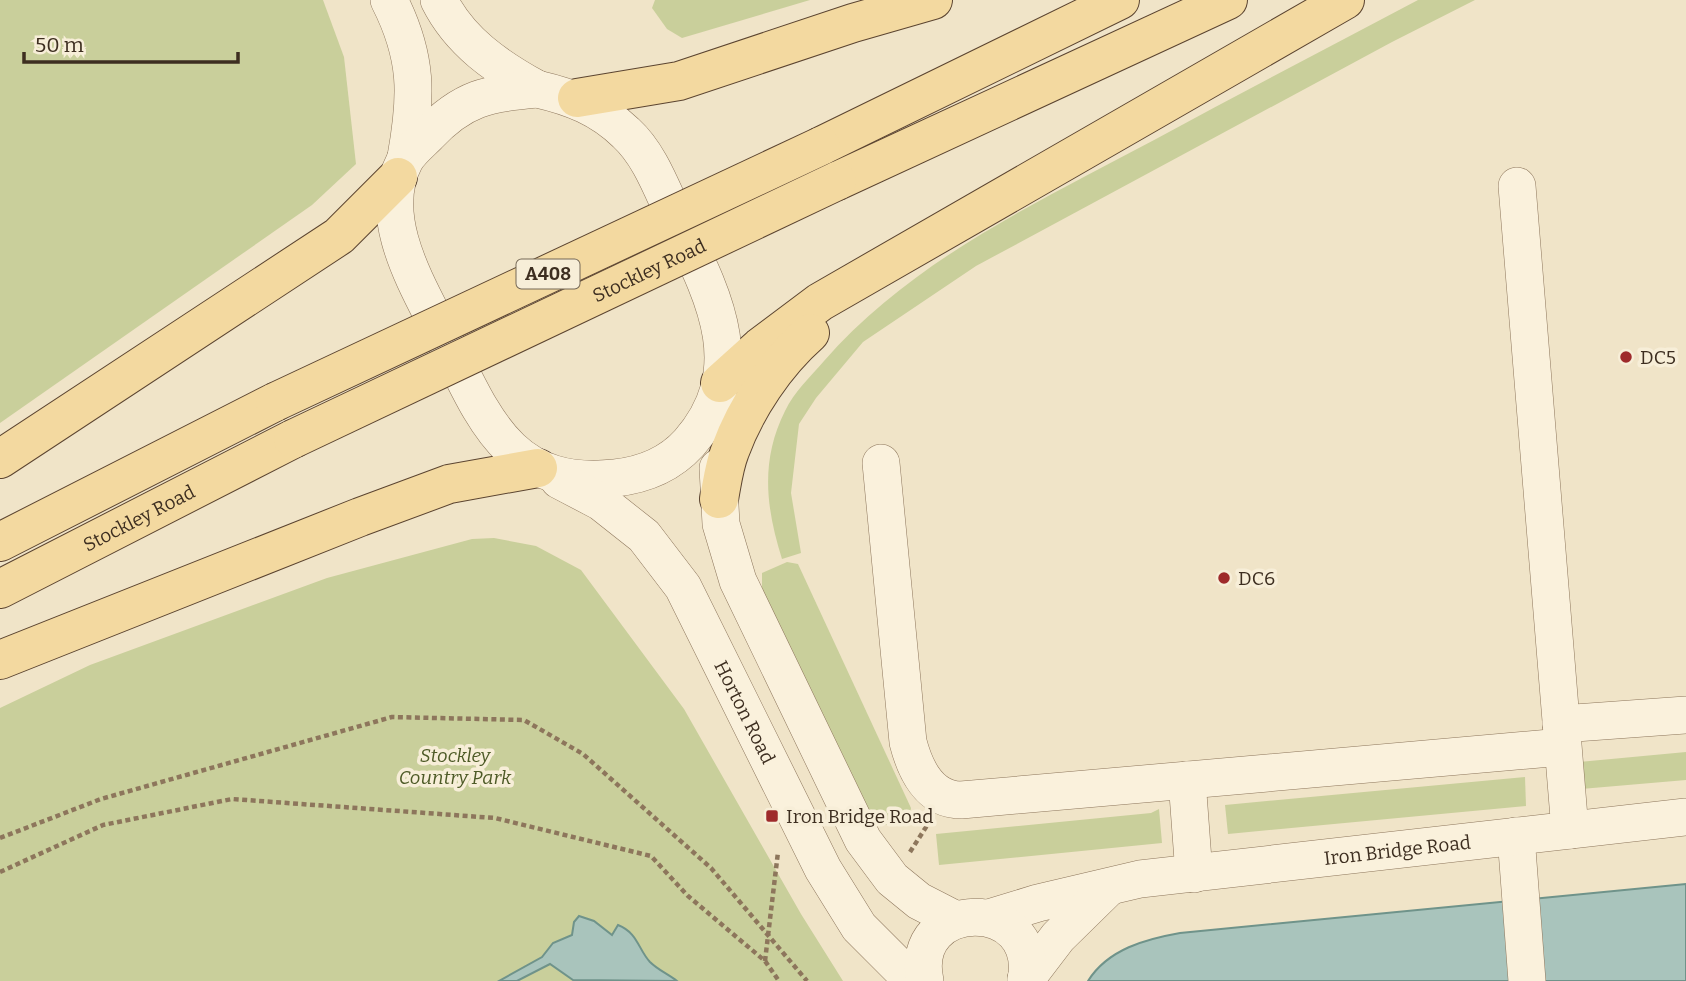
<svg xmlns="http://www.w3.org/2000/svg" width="1686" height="981" font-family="Bitter,serif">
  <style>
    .green { fill: #c9cf9b }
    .water { fill: #a9c4bc; stroke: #6f938a; stroke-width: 2 }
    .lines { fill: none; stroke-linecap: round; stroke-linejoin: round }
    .minor-casing { stroke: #8d765c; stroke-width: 38 }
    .major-casing { stroke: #5b4430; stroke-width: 40 }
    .path { stroke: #8d765c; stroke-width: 4.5; stroke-dasharray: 5 3.5; stroke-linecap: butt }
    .minor { stroke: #faf1dc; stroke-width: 37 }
    .major { stroke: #f3d9a0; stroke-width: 38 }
    .major-bridge-casing { stroke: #5b4430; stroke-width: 40; stroke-linecap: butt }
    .major-bridge { stroke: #f3d9a0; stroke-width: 38 }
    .poi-dot { fill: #9e2a2b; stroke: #f7eed8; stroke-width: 2.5 }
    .labels { text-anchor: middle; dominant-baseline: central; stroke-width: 7; stroke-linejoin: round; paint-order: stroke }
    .shield { fill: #f7eed8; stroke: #756857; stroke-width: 2 }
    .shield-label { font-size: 18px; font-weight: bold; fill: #3d2e20 }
    .street-label { font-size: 19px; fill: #3d2e20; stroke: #f7eed8 }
    .poi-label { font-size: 19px; fill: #3d2e20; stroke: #f7eed8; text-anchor: start }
    .park-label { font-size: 19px; font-style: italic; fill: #4d5a26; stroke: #f7eed8 }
  </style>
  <rect width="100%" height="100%" fill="#f0e4c8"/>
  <g class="green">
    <polygon points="0,0 323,0 344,57 356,164 312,205 0,423"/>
    <polygon points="655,0 810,0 682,38 667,29 652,8"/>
    <path d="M1418,0h57l-83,42 -416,224 -113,76 -47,56 -17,26 -8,69 10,60 -19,6c-16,-51 -22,-98 3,-148 9,-19 26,-35 39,-50 89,-102 216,-160 332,-222 87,-47 175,-93 262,-139z"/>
    <polygon points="494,538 536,546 581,570 684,709 801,914 843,981 0,981 0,708 90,665 327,578 472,539"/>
    <polygon points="787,562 798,564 911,808 910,813 895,825 874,825 762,589 762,573"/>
    <polygon points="1686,752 1686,780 1581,789 1579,762"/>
    <polygon points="1525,777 1526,806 1228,834 1225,805"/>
    <polygon points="1159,809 1162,843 939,865 936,834 1151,813"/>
  </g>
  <g class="water">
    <path d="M1686,884v97h-598c20,-32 58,-42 92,-48z"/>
    <path d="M579,916l15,5 18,14 6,-10c20,8 20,24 32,37 8,8 18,12 27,19l-104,-1 -23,-16 -33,17h-18l43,-24 11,-14 19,-8 2,-13z"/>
  </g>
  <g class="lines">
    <g class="minor-casing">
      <g id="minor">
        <path d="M389,0c29,57 28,96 17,157"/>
        <path d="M439,0c21,42 58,67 98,89"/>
        <path d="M537,89c35,8 63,19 89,44 23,21 35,54 48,82 37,76 81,152 15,228 -19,21 -46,32 -74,35 -108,12 -132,-63 -173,-144 -25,-50 -67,-117 -37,-174 5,-9 15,-17 23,-25 34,-37 61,-42 109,-46z"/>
        <polyline points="1517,186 1570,830"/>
        <path d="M881,463l27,279c7,27 21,58 53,58l601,-53"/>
        <polyline points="718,468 721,524 738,581 863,840 892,879 919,901 956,920"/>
        <path id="s1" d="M559,480l42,22 43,34 39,51 140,282 36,58 54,54"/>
        <polyline points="1561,724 1686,715"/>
        <polyline points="1187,780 1194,874"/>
        <polyline points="1516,836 1527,981"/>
        <path id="s2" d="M989,918l49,-15 102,-24 546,-62"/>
        <polyline points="1026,979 1058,937 1108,888"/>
        <path d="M925,981c-18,-84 117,-86 101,0"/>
      </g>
    </g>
    <g class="major-casing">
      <g id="major">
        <polyline points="577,98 679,81 853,23 933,0"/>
        <polyline points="821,146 1120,0"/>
        <polyline points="837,181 1228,0"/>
        <polyline points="720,383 760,347 820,302 1345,0"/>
        <polyline points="0,459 339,236 398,177"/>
        <path d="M719,499c3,-16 5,-33 11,-48 16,-44 46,-88 80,-118"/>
        <polyline points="0,542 275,402"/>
        <path id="s3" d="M0,589l293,-150"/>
        <polyline points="0,660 360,517 449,484 538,468"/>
      </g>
    </g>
    <g class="path">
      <polyline points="0,838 101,799 392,717 524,720 583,754 711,868 807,981"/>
      <polyline points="910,852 928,824"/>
      <polyline points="0,872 103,825 232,799 495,818 651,856 688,896 765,961 779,981"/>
      <polyline points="765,961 778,852"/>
    </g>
    <use href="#minor" class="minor"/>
    <use href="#major" class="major"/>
    <g class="major-bridge-casing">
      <g id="major-bridge">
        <polyline points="275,402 821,146"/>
        <path id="s4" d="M293,439l544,-258"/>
      </g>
    </g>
    <use href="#major-bridge" class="major-bridge"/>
  </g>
  <g class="poi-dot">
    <circle cx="1626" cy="357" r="7"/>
    <circle cx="1224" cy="578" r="7"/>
    <rect x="765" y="809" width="14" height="14" rx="3.5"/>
  </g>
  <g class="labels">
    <rect class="shield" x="516.5" y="259.5" width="63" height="29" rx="5"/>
    <g class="shield-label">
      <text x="548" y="274">A408</text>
    </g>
    <g class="street-label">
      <text stroke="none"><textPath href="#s4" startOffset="394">Stockley Road</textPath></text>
      <text stroke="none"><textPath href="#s3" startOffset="156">Stockley Road</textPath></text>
      <text stroke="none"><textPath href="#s1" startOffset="306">Horton Road</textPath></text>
      <text stroke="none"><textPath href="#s2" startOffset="415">Iron Bridge Road</textPath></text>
    </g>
    <g class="poi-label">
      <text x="1640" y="357">DC5</text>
      <text x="1238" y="578">DC6</text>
      <text x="786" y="816">Iron Bridge Road</text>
    </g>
    <g class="park-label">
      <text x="455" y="755">Stockley<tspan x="455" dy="22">Country Park</tspan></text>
    </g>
  </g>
  <path d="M24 52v10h214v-10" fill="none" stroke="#3d2e20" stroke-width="3.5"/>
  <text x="35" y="52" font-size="21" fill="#3d2e20" stroke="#f7eed8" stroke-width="5" paint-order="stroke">50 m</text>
</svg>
